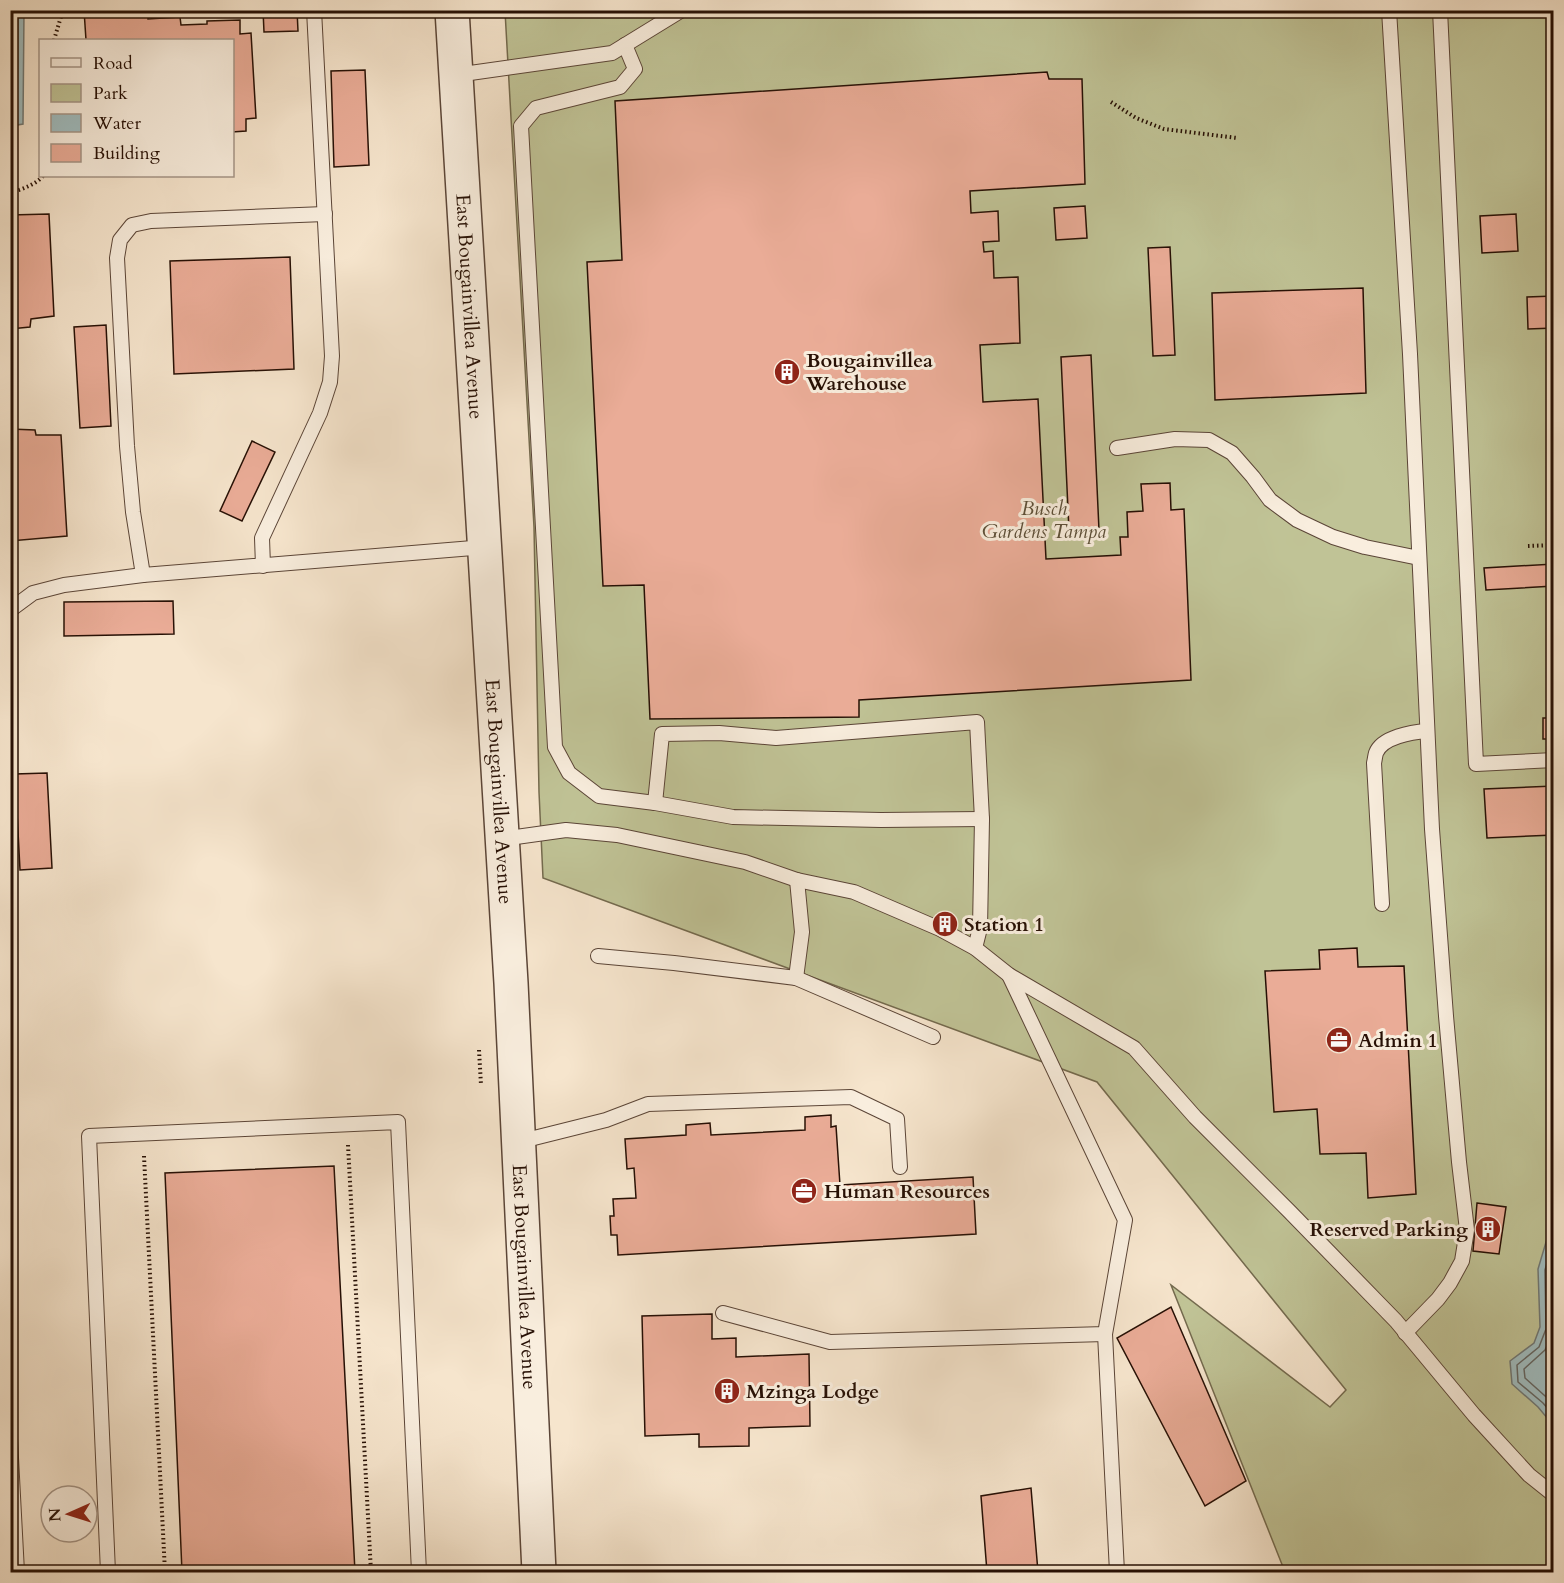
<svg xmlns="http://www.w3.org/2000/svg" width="1564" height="1583" font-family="Cardo,serif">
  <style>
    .green { fill: #c0c396; stroke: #746a4e; stroke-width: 1.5 }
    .water { fill: #a0bdc0; stroke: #707875; stroke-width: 1.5 }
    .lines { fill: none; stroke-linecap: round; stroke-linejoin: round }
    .shore { stroke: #646662; stroke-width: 1.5 }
    .building { fill: #eaac97; stroke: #271005; stroke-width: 1.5 }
    .service-casing { stroke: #5b4537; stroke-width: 16 }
    .tertiary-casing { stroke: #5b4537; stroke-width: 36 }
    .path { stroke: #271005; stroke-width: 4; stroke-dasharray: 1.5 3; stroke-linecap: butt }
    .service { stroke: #f9eede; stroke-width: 14 }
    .tertiary { stroke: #f9eede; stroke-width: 33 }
    .labels { text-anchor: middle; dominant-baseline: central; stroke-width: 6; stroke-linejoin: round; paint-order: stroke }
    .street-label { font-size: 20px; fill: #271005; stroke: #f9eede }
    .poi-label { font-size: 20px; font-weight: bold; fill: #271005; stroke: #f9eede; text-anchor: start }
    .park-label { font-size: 20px; font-style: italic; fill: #5d4f38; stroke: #f9eede }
  </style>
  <rect width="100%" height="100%" fill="#f6e5cd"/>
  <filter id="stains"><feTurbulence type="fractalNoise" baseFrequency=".00333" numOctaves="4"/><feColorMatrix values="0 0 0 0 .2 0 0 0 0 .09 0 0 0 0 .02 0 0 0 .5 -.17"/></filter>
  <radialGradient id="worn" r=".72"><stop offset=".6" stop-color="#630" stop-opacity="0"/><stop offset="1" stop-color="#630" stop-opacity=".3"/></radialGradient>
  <polygon class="green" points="505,11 1553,11 1553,1572 1285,1572 1171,1285 1330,1407 1346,1390 1097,1082 543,878 539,792 534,527"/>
  <g class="water">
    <polygon points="10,11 24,11 23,124 11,126"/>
    <polygon points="1553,1222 1554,1222 1553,1425 1538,1407 1512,1384 1510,1361 1534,1343 1540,1327 1538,1269 1552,1222"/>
  </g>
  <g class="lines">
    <g class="shore">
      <polyline points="10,120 16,119 17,117 18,10"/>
      <polyline points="1554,1238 1545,1270 1546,1329 1539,1347 1517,1365 1518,1382 1543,1403 1554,1416"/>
      <polyline points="1554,1330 1545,1350 1524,1369 1525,1378 1554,1404"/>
    </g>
  </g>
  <g class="building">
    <polygon points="84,10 148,10 148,19 180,17 181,25 207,24 207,21 240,20 240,34 251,33 256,118 246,119 246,131 232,132 232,40 86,40"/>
    <polygon points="263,10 297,10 298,31 264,32"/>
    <polygon points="365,70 369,165 334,167 331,71"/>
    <polygon points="1047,72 1049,79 1082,79 1085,184 970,191 971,213 998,211 999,241 983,242 984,252 993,251 994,278 1018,277 1020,343 980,345 983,402 1038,399 1046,559 1121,555 1120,537 1128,537 1127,512 1143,511 1141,484 1170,483 1171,510 1184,509 1191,680 859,700 859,717 650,719 644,585 603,586 587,262 622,260 615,101"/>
    <polygon points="1085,206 1087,238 1056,240 1054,208"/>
    <polygon points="49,214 54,316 31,319 30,327 10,329 10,215"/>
    <polygon points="1516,214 1518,251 1482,253 1480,216"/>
    <polygon points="1170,247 1175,355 1153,356 1148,248"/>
    <polygon points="290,257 294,369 174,374 170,261"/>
    <polygon points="1363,288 1366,393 1215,400 1212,293"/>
    <polygon points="1554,296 1554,328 1528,329 1527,297"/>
    <polygon points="106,325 111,426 80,428 74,327"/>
    <polygon points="1091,355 1099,530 1069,531 1061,357"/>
    <polygon points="10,429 35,430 36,435 61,435 67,536 10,541"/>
    <polygon points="252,441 275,452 242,521 220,511"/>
    <polygon points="1554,564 1554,586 1486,590 1484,568"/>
    <polygon points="173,601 174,634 64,636 64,602"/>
    <rect x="1543" y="718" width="11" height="21"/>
    <polygon points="47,773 52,868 20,870 15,774"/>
    <polygon points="1554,786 1554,835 1487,838 1484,789"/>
    <polygon points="938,914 951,920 947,927 935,920"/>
    <polygon points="1357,948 1358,967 1404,966 1416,1194 1368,1198 1366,1153 1320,1154 1317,1109 1274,1112 1265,971 1320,969 1319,950"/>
    <polygon points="831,1115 831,1127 836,1126 840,1185 973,1177 976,1234 618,1255 617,1235 611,1235 610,1216 614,1216 613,1199 636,1198 634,1168 627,1169 625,1139 686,1135 686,1125 710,1123 711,1135 805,1130 805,1117"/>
    <polygon points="334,1166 355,1572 182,1572 165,1173"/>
    <polygon points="1477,1203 1506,1207 1499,1254 1473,1251"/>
    <polygon points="1171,1307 1246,1481 1205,1506 1117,1338"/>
    <polygon points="712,1314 712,1339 736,1338 736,1357 809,1354 810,1426 749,1428 749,1446 699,1447 699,1434 645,1436 642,1316"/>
    <polygon points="1031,1488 1038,1572 987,1572 981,1496"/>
  </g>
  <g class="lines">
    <g class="service-casing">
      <g id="service">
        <polyline points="1389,10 1410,354 1432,829 1446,1016 1459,1162 1467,1230 1462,1261 1450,1283 1438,1299 1405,1333"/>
        <polyline points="1440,10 1476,764 1554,760"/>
        <polyline points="625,45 635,69 620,87 536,108 521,126 555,747 569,773 599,796 655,803 733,817 881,820 982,819"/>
        <polyline points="456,75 612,53 682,10"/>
        <polyline points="1117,448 1175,439 1209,440 1232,453 1253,477 1270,500 1297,520 1333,537 1365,547 1419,558"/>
        <polyline points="263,566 262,538 320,413 330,382 332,356 314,10"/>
        <polyline points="143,575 133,512 127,446 117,258 120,240 132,225 151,221 325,214"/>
        <polyline points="10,610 33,593 64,585 143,575 485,547"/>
        <polyline points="655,803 662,734 719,733 776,738 977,722 982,819 980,928 975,948"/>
        <polyline points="502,839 566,830 617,835 745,862 797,880 854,892 940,929 975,948 1009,975 1134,1048 1195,1117 1290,1212 1396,1321 1474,1415 1529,1475 1554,1495"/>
        <path d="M1382,904l-8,-141c1,-4 1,-7 2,-10 6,-16 36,-21 51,-22"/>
        <polyline points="598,956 674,963 796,978 802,932 797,880"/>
        <polyline points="796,978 933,1037"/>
        <polyline points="518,1142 606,1120 648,1104 851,1097 897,1119 900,1167"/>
        <polyline points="723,1313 830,1342 1105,1334 1125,1220 1009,975"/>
        <polyline points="1105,1334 1117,1572"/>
        <polyline points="10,1439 17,1572"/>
        <polyline points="108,1572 89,1136 398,1122 419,1572"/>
      </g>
    </g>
    <g class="tertiary-casing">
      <g id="tertiary">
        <path id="s1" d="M452,10l59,973 28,589"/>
      </g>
    </g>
    <g class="path">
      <polyline points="54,40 63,10"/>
      <polyline points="1111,102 1136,118 1164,129 1237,138"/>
      <path d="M10,193c12,-4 25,-8 33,-17"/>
      <polyline points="1528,546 1554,545"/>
      <polyline points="479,1050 481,1085"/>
      <polyline points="348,1145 371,1572"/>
      <polyline points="144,1156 165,1572"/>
    </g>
    <use href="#service" class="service"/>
    <use href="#tertiary" class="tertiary"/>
  </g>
  <defs>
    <g id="building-disc" transform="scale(1.35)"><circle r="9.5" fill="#8f2418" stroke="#f9eede"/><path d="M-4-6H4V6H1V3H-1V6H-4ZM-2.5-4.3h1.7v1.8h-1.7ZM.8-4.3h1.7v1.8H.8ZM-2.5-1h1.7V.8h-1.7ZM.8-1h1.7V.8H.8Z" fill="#fff"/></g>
    <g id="office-disc" transform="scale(1.35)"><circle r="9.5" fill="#8f2418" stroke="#f9eede"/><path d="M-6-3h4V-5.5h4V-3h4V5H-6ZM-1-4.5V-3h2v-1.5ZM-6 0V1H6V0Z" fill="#fff"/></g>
  </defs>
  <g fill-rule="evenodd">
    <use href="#building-disc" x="787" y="372"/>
    <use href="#building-disc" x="945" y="924"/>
    <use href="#office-disc" x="1339" y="1040"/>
    <use href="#office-disc" x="804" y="1191"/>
    <use href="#building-disc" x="1488" y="1229"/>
    <use href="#building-disc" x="727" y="1391"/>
  </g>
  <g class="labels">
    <g class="street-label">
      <text stroke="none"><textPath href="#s1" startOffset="297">East Bougainvillea Avenue</textPath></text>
      <text stroke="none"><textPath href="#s1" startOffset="783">East Bougainvillea Avenue</textPath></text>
      <text stroke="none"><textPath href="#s1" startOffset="1269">East Bougainvillea Avenue</textPath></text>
    </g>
    <g class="poi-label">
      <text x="806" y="360">Bougainvillea<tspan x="806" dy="23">Warehouse</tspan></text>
      <text x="964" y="924">Station 1</text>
      <text x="1358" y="1040">Admin 1</text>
      <text x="824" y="1191">Human Resources</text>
      <text x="1468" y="1229" text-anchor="end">Reserved Parking</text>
      <text x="746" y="1391">Mzinga Lodge</text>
    </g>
    <g class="park-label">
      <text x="1044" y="508">Busch<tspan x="1044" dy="23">Gardens Tampa</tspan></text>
    </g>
  </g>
  <rect width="1564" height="1583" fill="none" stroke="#f6e5cd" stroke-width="36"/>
  <rect x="12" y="12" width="1540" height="1559" fill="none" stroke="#271005" stroke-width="3"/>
  <rect x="18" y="18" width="1528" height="1547" fill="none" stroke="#271005" stroke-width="1.5"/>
  <rect x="39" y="39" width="195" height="138" fill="#f9eede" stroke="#a59587" stroke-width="1.5"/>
  <rect x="51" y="58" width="30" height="9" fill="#f9eede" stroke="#a59587" stroke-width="1.5"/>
  <text x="93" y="69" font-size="18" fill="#271005">Road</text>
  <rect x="51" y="84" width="30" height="18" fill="#c0c396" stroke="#a59587" stroke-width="1.5"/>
  <text x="93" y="99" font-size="18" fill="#271005">Park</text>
  <rect x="51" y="114" width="30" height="18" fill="#a0bdc0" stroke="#a59587" stroke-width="1.5"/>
  <text x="93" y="129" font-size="18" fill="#271005">Water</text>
  <rect x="51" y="144" width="30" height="18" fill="#eaac97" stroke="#a59587" stroke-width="1.5"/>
  <text x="93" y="159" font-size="18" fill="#271005">Building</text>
  <g transform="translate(69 1514) rotate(267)"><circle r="28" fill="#f9eede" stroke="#a59587" stroke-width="1.5"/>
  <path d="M0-4.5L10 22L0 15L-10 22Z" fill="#8f2418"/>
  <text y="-9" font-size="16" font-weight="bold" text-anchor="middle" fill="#271005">N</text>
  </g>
  <rect width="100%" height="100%" filter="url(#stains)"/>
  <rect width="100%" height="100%" fill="url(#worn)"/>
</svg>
